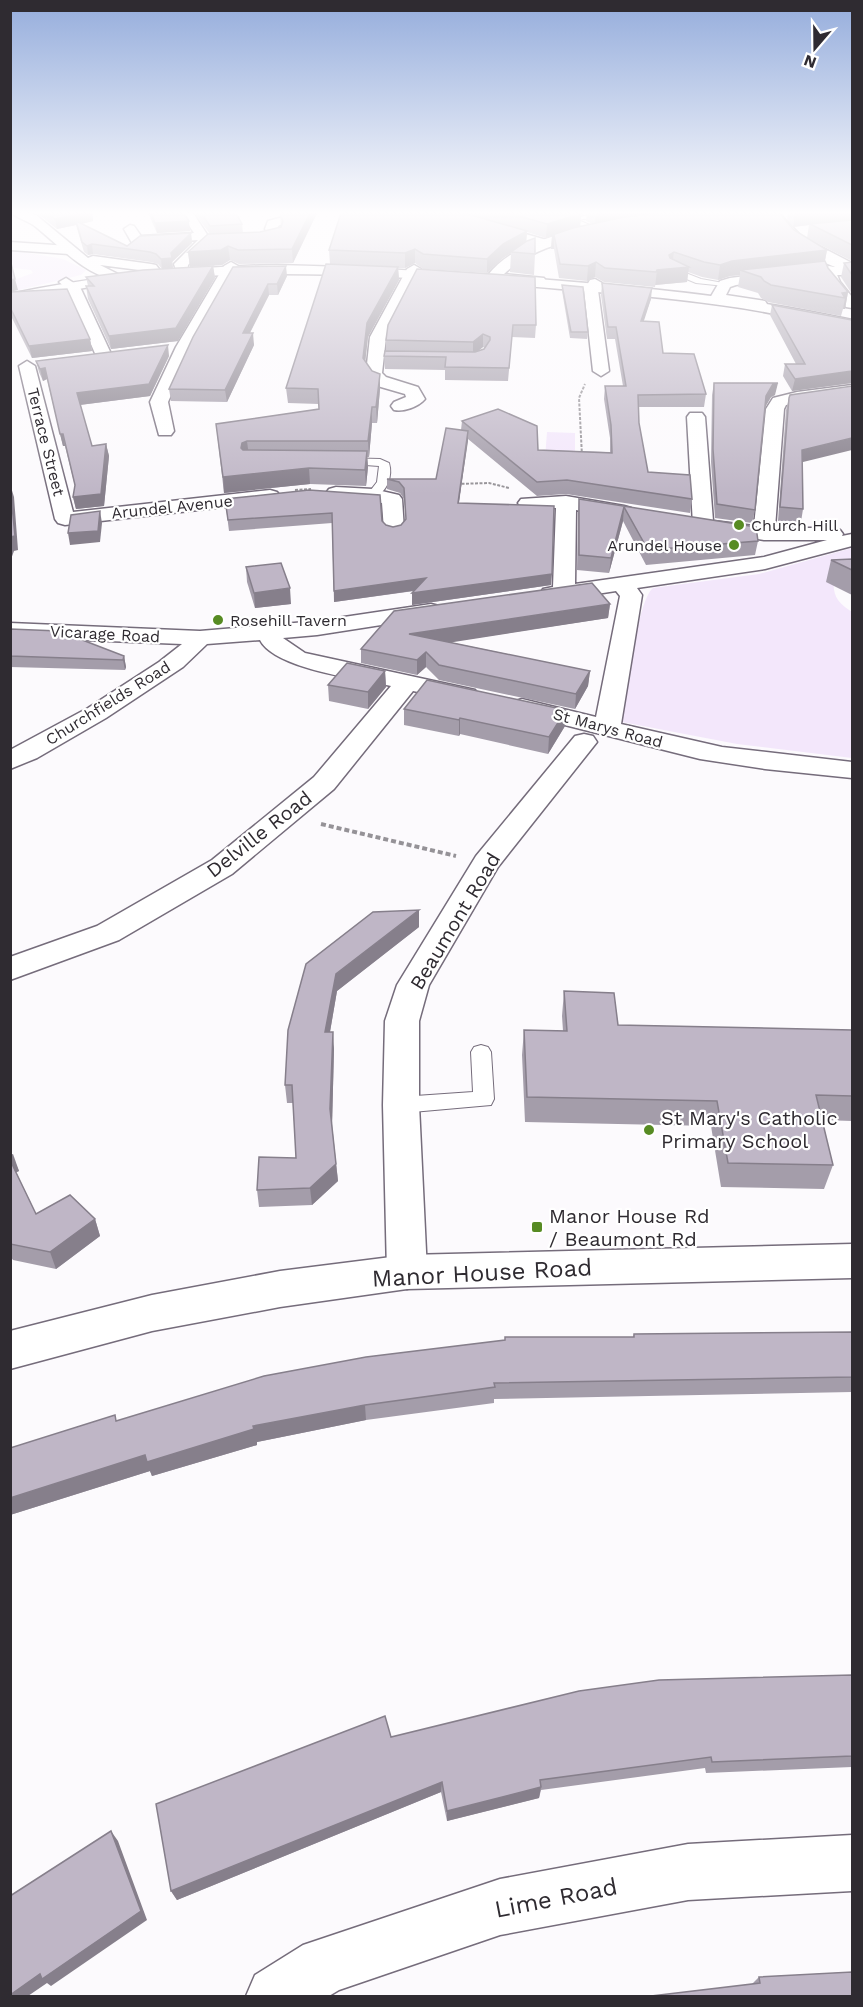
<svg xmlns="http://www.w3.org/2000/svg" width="863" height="2007" font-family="'Work Sans',sans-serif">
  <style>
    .green { fill: #f3e7fb }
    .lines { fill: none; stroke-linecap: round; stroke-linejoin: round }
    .lane-casing { stroke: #756c7b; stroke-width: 2 }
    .street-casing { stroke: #756c7b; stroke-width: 3 }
    .secondary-casing { stroke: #756c7b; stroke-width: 3 }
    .highway-casing { stroke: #756c7b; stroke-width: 3 }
    .path-far1 { stroke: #959297; stroke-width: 2; stroke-dasharray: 3 1.5; stroke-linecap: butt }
    .path { stroke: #959297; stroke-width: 4; stroke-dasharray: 5 3; stroke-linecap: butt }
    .lane { fill: #fff; fill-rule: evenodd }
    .street { fill: #fff; fill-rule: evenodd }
    .secondary { fill: #fff; fill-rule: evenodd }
    .highway { fill: #fff; fill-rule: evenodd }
    .wall { fill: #a49daa; fill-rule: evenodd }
    .shaded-wall { fill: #867f8b }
    .building { fill: #bfb6c6; stroke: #867f8b; stroke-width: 1.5 }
    .poi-dot { fill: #578b23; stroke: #fff; stroke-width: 2 }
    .labels { text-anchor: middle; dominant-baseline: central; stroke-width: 4.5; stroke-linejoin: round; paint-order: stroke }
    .far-street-label { font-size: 16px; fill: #2f2b31; stroke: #fff }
    .far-poi-label { font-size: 16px; fill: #2f2b31; stroke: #fff; text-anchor: start }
    .street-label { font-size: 20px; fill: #2f2b31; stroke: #fff }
    .poi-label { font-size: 20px; fill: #2f2b31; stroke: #fff; text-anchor: start }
    .near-street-label { font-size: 24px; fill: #2f2b31; stroke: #fff }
  </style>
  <rect width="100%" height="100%" fill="#fcfafd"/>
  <g class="green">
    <polygon points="11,250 63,259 86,270 81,275 11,292 11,281 33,273 31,270 13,268"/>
    <polygon points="547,432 575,433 575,459 545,458"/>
    <path d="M852,548v23l-18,7c-2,18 4,25 18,34v146l-115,-14 -115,-22c4,-25 15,-121 31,-134l106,-14z"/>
  </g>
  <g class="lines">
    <g class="lane-casing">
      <g id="lane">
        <polygon points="603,213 614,214 578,220 597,228 597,232 594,232 566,219"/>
        <polygon points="673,268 701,279 729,284 725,286 696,283 670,272 669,270"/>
        <path d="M342,458l38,1 9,4c4,13 -2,30 -16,35l-6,-3 10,-13 2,-16 -41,-3v-4z"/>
        <polygon points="481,1045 488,1047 491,1052 494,1099 491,1105 401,1113 394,1111 390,1105 394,1099 401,1097 473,1092 471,1052 474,1047"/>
      </g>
    </g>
    <g class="street-casing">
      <g id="street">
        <polygon points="181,213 193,213 212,242 188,265 187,273 177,273 174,264 198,240 137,244 132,243 124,229 130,225 134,226 141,236 194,233"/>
        <polygon points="435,213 453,213 550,241 552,244 550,247 540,247 437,216"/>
        <path d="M767,213h12l23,24 50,26v9c-33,-7 -67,-31 -85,-59z"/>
        <polygon points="283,217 289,221 278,226 282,236 281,239 240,245 234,241 240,237 268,233 265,229 268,221"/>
        <polygon points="10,242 69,246 76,250 69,254 10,250"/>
        <polygon points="231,262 238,266 192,347 168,402 174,431 171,435 159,435 150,402 176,347 224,266"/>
        <path d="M414,265l7,4 -35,68 -4,36 4,4 32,10 7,12c-7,8 -21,13 -31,11l-3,-4 3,-4 12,-5 -1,-3 -31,-9 -8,-12 4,-36 37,-68z"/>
        <polygon points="829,266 834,267 840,282 852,297 852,308 846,307 826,283 822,270"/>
        <polygon points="66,278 80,287 113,358 111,361 105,363 97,358 67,289 59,282"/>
        <polygon points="595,279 602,283 598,290 609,371 601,376 593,371 584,290 590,280"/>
        <polygon points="27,361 35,366 73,512 270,490 277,492 280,496 277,500 270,502 65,525 58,523 55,519 19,366"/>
        <polygon points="852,385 852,395 786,405 784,409 775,528 833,528 840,530 843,534 842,536 852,534 852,546 765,569 637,588 642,595 621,724 722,747 852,762 852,778 765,769 700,759 513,712 509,707 513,702 522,699 596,717 620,596 616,591 551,601 543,599 540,594 543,589 553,587 556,508 521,507 518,503 521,499 566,496 624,506 631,508 634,512 631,516 624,518 576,510 575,584 764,557 827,540 764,540 696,529 693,525 687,417 690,413 702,413 705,417 713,521 754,526 766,409 773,398 797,392"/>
        <polygon points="336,487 373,489 399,495 402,499 404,530 401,534 394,536 387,534 384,530 382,503 329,497 326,493 329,489"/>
        <path d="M431,604l8,2 3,5 -3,5 -122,19 -34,3 22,15 170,37 3,5 -3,5 -9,2 -53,-11 -79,98 -102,85 -113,66 -109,40v-23l87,-31 115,-66 102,-83 77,-91c-32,-7 -116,-17 -131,-46l-53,4 -24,23 -77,51 -69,40 -27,11v-19l78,-42 71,-46 23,-18 -172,-7v-14l190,8 117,-10z"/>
        <polygon points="584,734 593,736 597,742 498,867 429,985 419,1021 419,1105 427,1272 421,1284 407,1289 393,1284 387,1272 383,1105 385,1021 397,985 476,856 575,736"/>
        <polygon points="852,1835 852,1891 688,1900 500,1935 339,1990 329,1996 246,1996 255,1975 303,1945 500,1879 688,1844"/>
      </g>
    </g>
    <g class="secondary-casing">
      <g id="secondary">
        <path d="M12,213h18l6,2 52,43 5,-2 58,8 5,1 6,8 -7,4 -8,-6 -47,-6 24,12 -7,4c-35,-8 -55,-33 -81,-54 -7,-6 -18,-8 -24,-14z"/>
        <path d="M593,226l4,1 2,3 -2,3c-32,8 -68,17 -93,41l40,4 2,3 -2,3 -47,-3 -9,-6c23,-30 70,-41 105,-49z"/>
        <polygon points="817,267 852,267 852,275 817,275 736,285 730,287 726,295 765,301 767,304 765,307 760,308 717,302 710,298 720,281 730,278"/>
        <polygon points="852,1244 852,1278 407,1289 280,1307 152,1331 10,1369 10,1331 152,1295 280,1271 407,1255"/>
      </g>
    </g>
    <g class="highway-casing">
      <path id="highway" d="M277,265c92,2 182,8 273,15 102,8 202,18 302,40v9c-37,-6 -73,-15 -111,-21 -71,-11 -144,-16 -216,-22 -127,-10 -254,-18 -380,-6 -46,4 -90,13 -135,22v-8c92,-19 175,-27 267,-29z"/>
    </g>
    <g class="path-far1">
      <polyline points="582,456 579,398 585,384"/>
      <polyline points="457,484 489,483 509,488"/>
      <polyline points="295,490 311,489"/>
    </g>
    <polyline class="path" points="321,824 456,856"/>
    <use href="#lane" class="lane"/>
    <use href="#street" class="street"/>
    <use href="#secondary" class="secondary"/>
    <use href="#highway" class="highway"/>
  </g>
  <g class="wall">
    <polygon points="35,213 92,213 93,221 81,224 127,246 191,233 192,243 172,262 173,268 213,266 215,278 178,341 111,349 88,299 86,286 88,286 86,277 162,269 158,264 151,262 93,254 88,255 84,252 76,225 57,229 37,213"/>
    <polygon points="148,213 184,213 190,231 157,233"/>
    <polygon points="194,213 236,213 242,224 243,233 260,232 281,227 280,214 282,213 317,213 293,263 239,264 230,260 222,265 190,267 188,252 210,234"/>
    <path d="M341,213h438l15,17 33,20 -2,11 3,7 20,24 -3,17h-2l-2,7 -73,-14 -7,-4 -3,-5 -20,-6 2,-12 -10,1 -12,4 -16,-3 -14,-5 -1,10 -32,3v2l-51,-5 -9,-5 -8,4 -28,-3 -5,-29h-3l1,-13 -6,2 -19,-6 -1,10 9,12 -1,21 -24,-3 1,-19 -8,5 -16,15 -64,-4 -8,-6 -10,5h-7l1,12 -31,57 -3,24 15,28 -3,34h-5l-3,34h-2l1,10 -2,19 -56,-2 -86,9 -8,-69 103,-15v-5l-31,-1 -2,-15 44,-124 -1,-14zM587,213l-1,8 7,3 -13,3 1,-13z"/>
    <polygon points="788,213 852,213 852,261 807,238 809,225 793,227 787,219"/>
    <polygon points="852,262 852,294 841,277 844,263"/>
    <polygon points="233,267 287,276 278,295 269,295 250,333 254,345 227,402 171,401 169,389"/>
    <polygon points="602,283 651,299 643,321 663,353 706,394 704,407 638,407 639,423 648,472 692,499 690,513 566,494 537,496 468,439 459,503 551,585 412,605 414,591 334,602 332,523 229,531 225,499 309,490 382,521 386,525 393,527 401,525 406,520 404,499 400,493 387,489 387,479 436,479 461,430 462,421 538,450 610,452 610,438 604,399 605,386 623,386 615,339 607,339 601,295"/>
    <polygon points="562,285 588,332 587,339 570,338 562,291"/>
    <polygon points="10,292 90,339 92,351 32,358 10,314"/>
    <polygon points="772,305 852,320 852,383 792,391 783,376 785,364 796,364 770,315"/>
    <path d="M388,325h148l-1,13 -23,-1 -4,44 -63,-1v-10l-60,-1 -1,-13 2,-5v-11zM483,347l2,1 -1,1 -7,3z"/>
    <polygon points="169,356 150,396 80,405 92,446 106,444 109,456 104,506 76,509 73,497 75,486 65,446 63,446 47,379 43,381 39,372 36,361"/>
    <polygon points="714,383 775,395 771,397 765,407 755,510 752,523 715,518 711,462 712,395"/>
    <polygon points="789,398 802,462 803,509 801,522 778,521 786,410"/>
    <polygon points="579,499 756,527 758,541 755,555 646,565 623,521 609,573 577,570 578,513"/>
    <polygon points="852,559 852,595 826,582 831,560"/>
    <polygon points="246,567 291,604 255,608 247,582"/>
    <polygon points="610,604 608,618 449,642 590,671 588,686 575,709 439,680 426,667 417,675 361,663 361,649"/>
    <polygon points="10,629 124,656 126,667 125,670 10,667"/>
    <polygon points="385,671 386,687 368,709 329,701 328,685"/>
    <polygon points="404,709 566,710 565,726 548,754 460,734 459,736 404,725"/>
    <polygon points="419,910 419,927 337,991 330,1032 334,1049 332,1124 338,1181 312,1205 259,1207 257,1190 296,1158 293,1103 287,1103 285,1085 288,1030"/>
    <polygon points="564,991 618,1025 852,1030 852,1121 822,1120 833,1165 824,1189 721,1187 711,1126 525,1122 522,1055 524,1030 563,1031 562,1016"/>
    <polygon points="10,1150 19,1171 16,1172 36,1214 95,1219 100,1236 56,1269 13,1260 10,1256"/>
    <polygon points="852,1332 852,1392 494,1399 494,1403 366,1420 257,1442 257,1445 152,1476 150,1471 10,1515 10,1448 117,1421 633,1337 634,1334"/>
    <polygon points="852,1675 852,1767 706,1773 705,1768 541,1790 539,1798 447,1821 441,1792 177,1900 171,1891 391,1737 820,1676"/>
    <polygon points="852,1972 752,1984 759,1977"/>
  </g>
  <g class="shaded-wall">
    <polygon points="85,213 92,213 93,221 77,225 76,221 76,225 57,229 55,219"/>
    <polygon points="310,213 317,213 293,263 292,249"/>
    <polygon points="566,213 587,213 566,217 581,214 580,228 554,235 554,249 551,249 552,236 546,238 547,224"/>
    <polygon points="596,213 671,213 595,225"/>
    <polygon points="795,213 852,213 852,221 810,224 809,225 793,227"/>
    <polygon points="189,221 190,231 157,233 155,223"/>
    <polygon points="527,231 526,245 511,252 511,253 503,258 487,273 487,259 503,244"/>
    <polygon points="191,233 192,243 172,262 171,253"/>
    <polygon points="92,244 93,254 88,255 87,246"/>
    <polygon points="228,246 230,260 222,265 190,267 188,252"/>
    <polygon points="415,249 415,263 405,268 405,253"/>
    <polygon points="827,250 824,265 740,270 740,275 730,276 718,280 720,265 732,261"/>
    <polygon points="674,252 672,266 689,267 687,282 655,285 655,287 657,270 669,255"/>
    <polygon points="172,258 173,268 162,269 161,259"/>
    <polygon points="596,262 595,277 587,281 588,266"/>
    <polygon points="213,266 215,278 178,341 111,349 109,336"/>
    <polygon points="286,266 287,276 278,295 277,284"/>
    <polygon points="398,267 399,280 368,337 364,373 363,358 367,323"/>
    <polygon points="15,279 18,290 10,292 10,280"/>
    <polygon points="268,284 269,295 244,344 243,333"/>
    <polygon points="652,288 651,299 640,333 641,321"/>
    <polygon points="848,292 845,309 843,309 845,298 842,293"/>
    <polygon points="253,333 254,345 227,402 225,390"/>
    <polygon points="483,334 483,347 473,355 473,342"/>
    <polygon points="90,339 92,351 32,358 29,346"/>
    <polygon points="168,345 169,356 150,396 79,405 77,393"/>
    <polygon points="45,368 47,379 43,381 40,369"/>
    <polygon points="852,371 852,383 792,391 795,379"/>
    <polygon points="380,374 380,389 377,423 376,407"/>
    <polygon points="778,383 775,395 771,397 764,409 766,396 773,384"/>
    <polygon points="372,407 372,423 369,457 368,441"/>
    <polygon points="468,431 468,441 457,514 458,503"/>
    <polygon points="60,434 63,434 65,446 63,446"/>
    <polygon points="852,438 852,450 799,463 802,450"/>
    <polygon points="247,441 249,457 241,448 242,443"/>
    <polygon points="106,444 109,456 104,506 76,509 73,497"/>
    <polygon points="367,451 368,467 366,486 365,470"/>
    <polygon points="309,468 310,484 224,493 223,477"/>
    <polygon points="10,484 14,497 18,550 14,551 10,562"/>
    <polygon points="624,507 623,521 609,573 611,558"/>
    <polygon points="100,511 102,523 100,542 70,545 68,533"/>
    <polygon points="552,574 551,585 412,605 412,593"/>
    <polygon points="426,578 426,589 334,602 334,591"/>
    <polygon points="290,588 291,604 255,608 254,593"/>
    <polygon points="610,604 608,618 409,649 409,634"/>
    <polygon points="426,652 426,667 417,675 417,660"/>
    <polygon points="124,656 126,667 125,670 123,660"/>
    <polygon points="385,671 386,687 368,709 368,692"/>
    <polygon points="590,671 588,686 575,709 576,694"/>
    <polygon points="566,710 565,726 548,754 549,737"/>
    <polygon points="460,718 460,734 459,736 459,720"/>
    <polygon points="419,910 419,927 337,991 327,1049 325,1032 336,974"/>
    <polygon points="333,1032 334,1049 332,1127 330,1109"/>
    <polygon points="13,1154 19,1171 15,1173 10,1161 10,1155"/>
    <polygon points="336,1164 338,1181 312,1205 310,1188"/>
    <polygon points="95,1219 100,1236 56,1269 50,1252"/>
    <polygon points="365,1405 366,1420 257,1442 257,1445 152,1476 150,1471 10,1515 10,1498 145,1455 253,1426"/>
    <polygon points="442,1782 441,1792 177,1900 171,1891"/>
    <polygon points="541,1787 539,1798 447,1821 447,1811"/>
    <polygon points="111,1831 118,1841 147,1920 51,1986 47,1983 28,1996 10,1996 10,1995"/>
  </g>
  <g class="building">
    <polygon points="47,213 85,213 55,219"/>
    <polygon points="151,213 184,213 189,221 155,223"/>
    <polygon points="201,213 236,213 242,224 210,226"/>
    <polygon points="282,213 310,213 292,249 238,250 228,246 221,250 188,252 208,234 260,232 281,227 283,221 280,214"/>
    <polygon points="341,213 464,213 527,231 503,244 487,259 423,254 415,249 405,253 329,250"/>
    <polygon points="508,213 577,213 581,214 547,224"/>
    <polygon points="658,213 779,213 794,230 827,250 732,261 720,265 704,262 674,252 669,255 670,258 689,267 657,270 656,272 605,268 596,262 588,266 560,264 554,235 552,235 573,228 624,217"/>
    <polygon points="852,220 852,245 810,224"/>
    <polygon points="76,221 127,246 140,236 191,233 171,253 172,258 161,259 156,254 150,252 92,244 87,246 82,242"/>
    <polygon points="535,238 535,254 511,252 527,241"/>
    <polygon points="10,259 15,279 10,280"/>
    <polygon points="825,261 828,268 848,292 842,293 845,298 771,285 764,281 761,277 740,270"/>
    <polygon points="852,262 852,275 844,263"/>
    <polygon points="326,264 398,267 367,323 363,358 372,371 380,374 376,407 372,407 368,441 247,441 242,443 241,448 243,450 367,451 365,470 309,468 223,477 216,424 319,409 318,389 286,388"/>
    <polygon points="213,266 176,328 109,336 86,286 94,286 86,277 143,270"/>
    <polygon points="286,266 277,284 268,284 243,333 253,333 225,390 169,389 193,337 233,267"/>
    <polygon points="417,269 535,277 536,325 513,325 509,368 445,367 446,357 384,356 385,351 475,352 484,349 490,340 490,337 483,334 473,342 386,340 388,325"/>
    <polygon points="602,283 652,288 641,321 659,322 663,353 694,354 706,394 638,395 639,423 648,472 690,475 692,499 567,480 537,482 462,421 498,409 537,426 538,450 612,453 611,425 605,386 626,386 616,327 608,327"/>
    <polygon points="562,285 583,287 588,332 571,332"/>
    <polygon points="67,289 90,339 29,346 10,307 10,292"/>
    <polygon points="772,305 852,320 852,371 795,379 785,364 805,364"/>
    <polygon points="168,345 149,384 77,393 92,446 106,444 101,494 73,497 75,485 63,434 60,434 45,368 40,369 36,361"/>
    <polygon points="714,383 778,383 773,384 766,396 755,510 717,504 713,449"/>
    <polygon points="852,386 852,438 802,450 803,509 780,507 789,398 790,395"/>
    <polygon points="446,428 468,431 458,503 554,506 552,574 412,593 426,578 334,591 332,513 228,520 225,499 309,490 380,495 382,521 386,525 393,527 401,525 406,519 404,488 399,482 387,479 436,479"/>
    <polygon points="10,485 15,536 10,537"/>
    <polygon points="579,499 756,527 758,541 648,550 624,507 611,558 579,555"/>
    <polygon points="100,511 98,531 68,533 71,515"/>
    <polygon points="852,559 852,570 831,560"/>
    <polygon points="281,563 290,588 254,593 246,567"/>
    <polygon points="592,583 610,604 409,634 590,671 576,694 439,665 426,652 417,660 361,649 394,611"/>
    <polygon points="10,629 59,631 124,656 123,660 10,656"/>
    <polygon points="347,663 385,671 368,692 328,685"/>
    <polygon points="427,680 566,710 549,737 460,718 459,720 404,709"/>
    <polygon points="419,910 336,974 325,1032 333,1032 330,1109 336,1164 310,1188 257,1190 259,1157 296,1158 292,1085 285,1085 288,1030 306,964 373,912"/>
    <polygon points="564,991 614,993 618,1025 852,1030 852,1096 816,1095 833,1165 728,1163 717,1101 527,1097 524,1030 567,1031"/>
    <polygon points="10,1160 36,1214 70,1195 95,1219 50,1252 10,1244"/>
    <polygon points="852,1332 852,1377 494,1383 495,1387 365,1405 253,1426 254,1429 147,1462 145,1455 10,1498 10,1448 115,1415 116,1421 264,1376 366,1357 505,1340 505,1337 634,1337 634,1334"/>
    <polygon points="852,1675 852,1756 712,1762 711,1757 540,1780 541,1787 447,1811 442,1782 171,1891 156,1804 385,1716 391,1737 579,1691 659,1680"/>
    <polygon points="111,1831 141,1911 42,1979 40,1974 10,1995 10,1896"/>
    <polygon points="852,1972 852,1996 651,1996 760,1983 759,1977"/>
  </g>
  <linearGradient id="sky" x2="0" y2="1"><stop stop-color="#95addc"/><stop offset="0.43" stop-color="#fefdfe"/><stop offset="1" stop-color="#fefdfe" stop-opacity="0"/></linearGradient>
  <rect width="863" height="494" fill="url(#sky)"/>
  <g class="poi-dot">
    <circle cx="739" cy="525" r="6"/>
    <circle cx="734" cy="545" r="6"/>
    <circle cx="218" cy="620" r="6"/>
    <circle cx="649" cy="1130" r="6"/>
    <rect x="531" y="1221" width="12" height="12" rx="3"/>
  </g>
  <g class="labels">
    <g class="far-street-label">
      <text transform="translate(46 442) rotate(76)">Terrace Street</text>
      <text transform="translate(172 507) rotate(-6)">Arundel Avenue</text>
      <text transform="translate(105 634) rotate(3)">Vicarage Road</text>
      <text transform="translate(108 703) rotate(-32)">Churchfields Road</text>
      <text transform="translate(608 728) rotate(15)">St Marys Road</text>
    </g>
    <g class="far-poi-label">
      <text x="751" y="525">Church Hill</text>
      <text x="722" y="545" text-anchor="end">Arundel House</text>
      <text x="230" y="620">Rosehill Tavern</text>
    </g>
    <g class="street-label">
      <text transform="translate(259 834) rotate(-38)">Delville Road</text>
      <text transform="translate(455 921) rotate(-59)">Beaumont Road</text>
    </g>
    <g class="poi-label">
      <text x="661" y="1118">St Mary's Catholic<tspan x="661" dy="23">Primary School</tspan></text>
      <text x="549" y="1216">Manor House Rd<tspan x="549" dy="23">/ Beaumont Rd</tspan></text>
    </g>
    <g class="near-street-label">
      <text transform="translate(482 1273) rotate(-3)">Manor House Road</text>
      <text transform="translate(556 1898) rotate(-11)">Lime Road</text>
    </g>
  </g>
  <rect width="863" height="2007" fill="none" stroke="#2f2b31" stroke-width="24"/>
  <g transform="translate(815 48) rotate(200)" stroke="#ffffff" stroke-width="4.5" paint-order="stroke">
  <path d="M0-4.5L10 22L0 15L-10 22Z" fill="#2f2b31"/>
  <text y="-9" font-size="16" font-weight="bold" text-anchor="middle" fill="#2f2b31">N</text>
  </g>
</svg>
